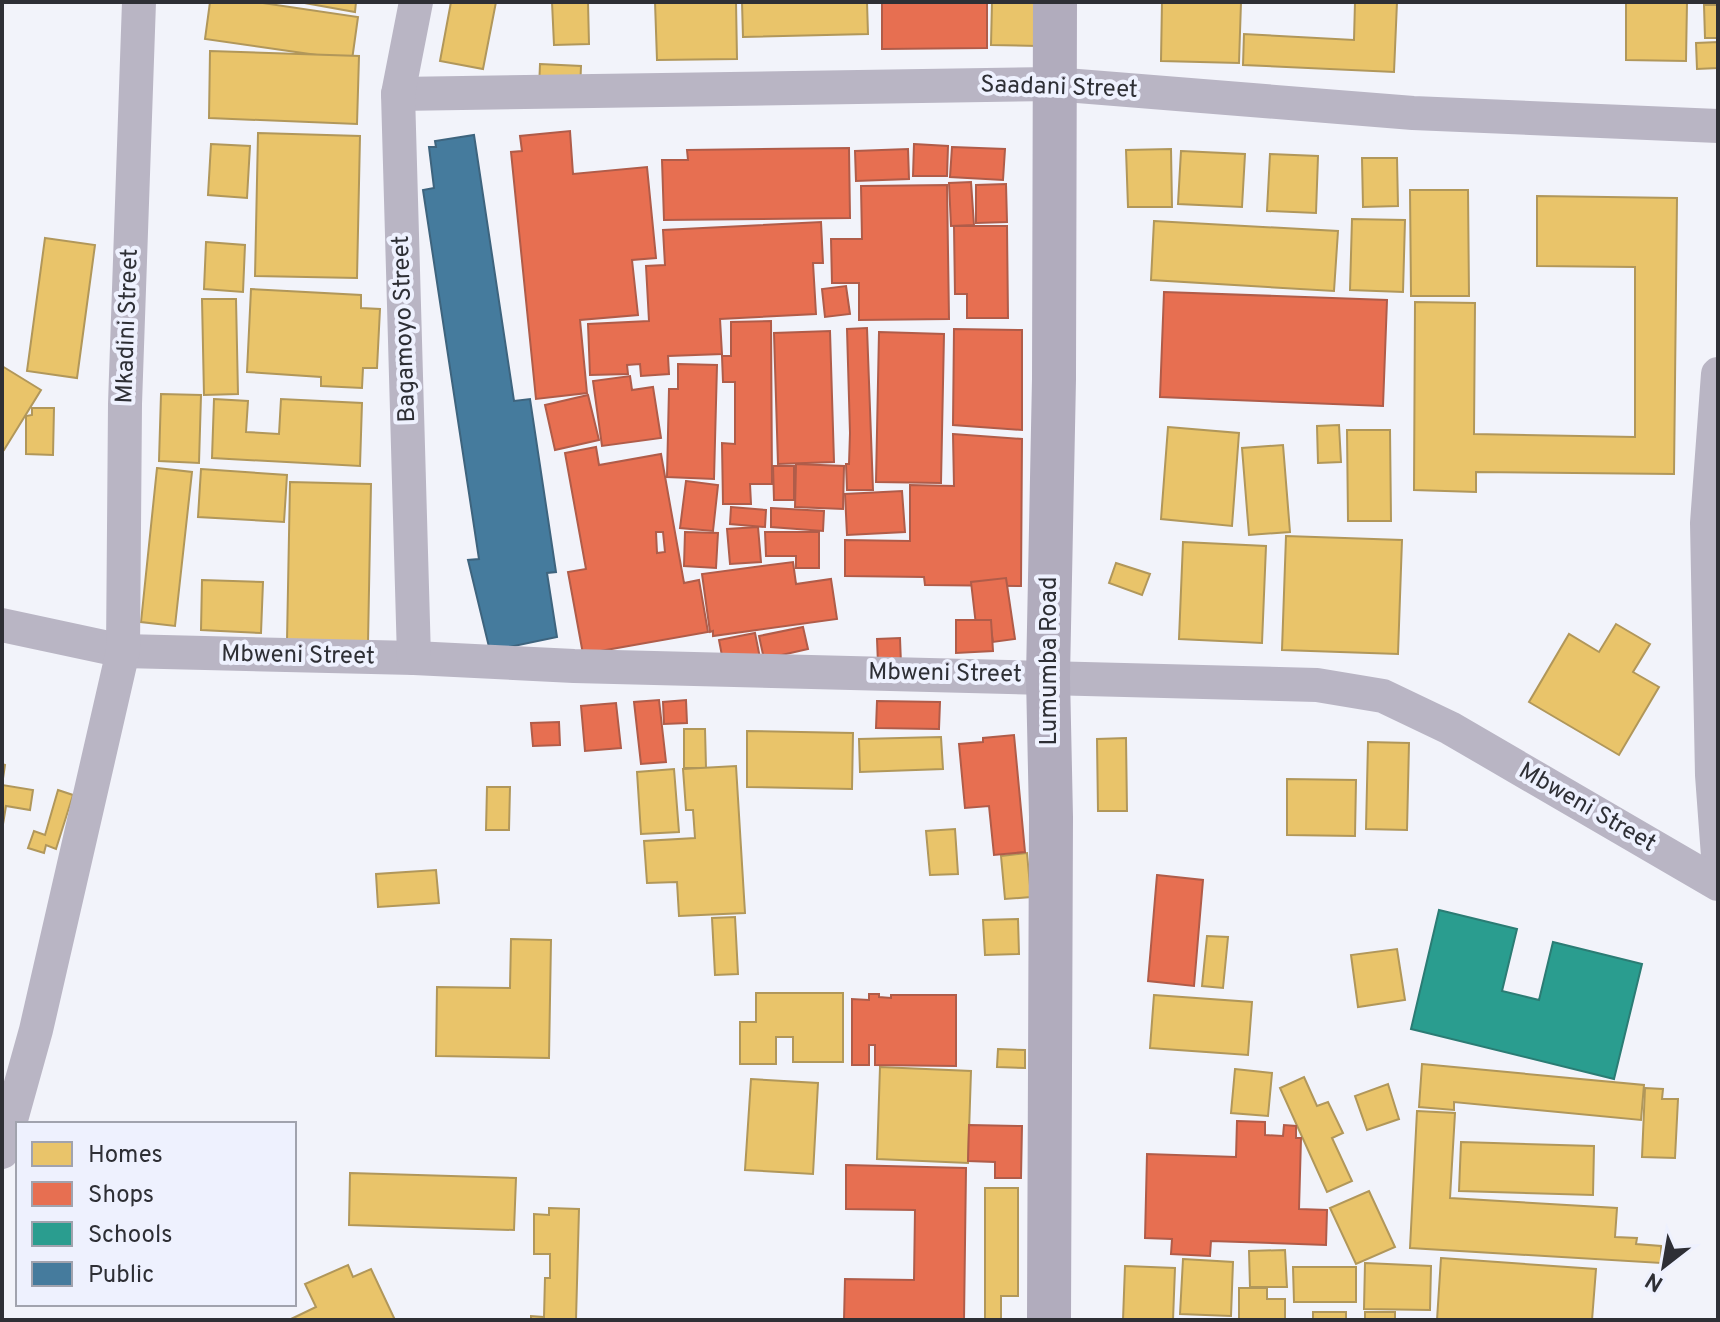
<svg xmlns="http://www.w3.org/2000/svg" width="1720" height="1322" font-family="Overpass,sans-serif">
  <style>
    .homes { fill: #e9c46a; stroke: #b1975a; stroke-width: 2 }
    .shops { fill: #e76f51; stroke: #b05c49; stroke-width: 2; fill-rule: evenodd }
    .schools { fill: #2a9d8f; stroke: #2b7c74; stroke-width: 2 }
    .public { fill: #457b9d; stroke: #3e647e; stroke-width: 2 }
    .lines { fill: none; stroke-linecap: round; stroke-linejoin: round }
    .minor { stroke: #b9b5c4; stroke-width: 34 }
    .primary { stroke: #b1acbd; stroke-width: 44 }
    .labels { text-anchor: middle; dominant-baseline: central; stroke-width: 8; stroke-linejoin: round; paint-order: stroke }
    .street-label { font-size: 24px; fill: #2e2f35; stroke: #eef1fe }
  </style>
  <rect width="100%" height="100%" fill="#f2f3fa"/>
  <g class="homes">
    <polygon points="210,2 256,2 358,17 352,60 205,39"/>
    <polygon points="299,2 356,2 355,12"/>
    <polygon points="451,2 496,2 483,69 440,61"/>
    <polygon points="552,2 588,2 589,44 554,45"/>
    <polygon points="655,2 736,2 737,59 657,60"/>
    <polygon points="742,2 867,2 868,34 743,37"/>
    <polygon points="992,2 1040,2 1038,46 991,45"/>
    <polygon points="1162,2 1241,2 1239,63 1161,61"/>
    <polygon points="1355,2 1397,2 1394,72 1243,65 1244,34 1354,40"/>
    <polygon points="1626,2 1687,2 1686,61 1626,60"/>
    <polygon points="1704,5 1718,5 1718,38 1705,38"/>
    <polygon points="1718,42 1718,68 1697,69 1696,43"/>
    <polygon points="210,51 359,56 357,124 209,118"/>
    <polygon points="540,64 581,66 580,91 539,89"/>
    <polygon points="258,133 360,136 357,278 255,276"/>
    <polygon points="211,144 250,146 247,198 208,195"/>
    <polygon points="1171,149 1172,207 1128,207 1126,150"/>
    <polygon points="1181,151 1245,154 1242,207 1178,204"/>
    <polygon points="1270,154 1318,156 1316,213 1267,211"/>
    <polygon points="1362,158 1397,158 1398,206 1363,207"/>
    <polygon points="1410,190 1468,190 1469,296 1411,296"/>
    <polygon points="1537,196 1677,198 1674,474 1476,472 1476,492 1414,490 1415,302 1475,303 1474,434 1635,437 1635,267 1537,266"/>
    <polygon points="1352,219 1405,220 1403,292 1350,290"/>
    <polygon points="1154,221 1338,231 1334,291 1151,280"/>
    <polygon points="45,238 95,245 77,378 27,371"/>
    <polygon points="206,242 245,245 243,292 204,289"/>
    <polygon points="251,289 361,295 361,308 380,309 377,368 363,368 362,388 321,386 321,377 247,372"/>
    <polygon points="202,299 236,299 238,394 204,395"/>
    <polygon points="2,366 41,390 4,450 2,449"/>
    <polygon points="161,394 201,395 199,463 159,461"/>
    <polygon points="214,399 248,401 246,432 279,434 281,399 362,403 360,466 212,458"/>
    <polygon points="32,408 54,408 53,455 26,454 26,416 32,415"/>
    <polygon points="1339,425 1341,462 1318,463 1317,426"/>
    <polygon points="1168,427 1239,433 1232,526 1161,519"/>
    <polygon points="1347,430 1390,430 1391,521 1348,521"/>
    <polygon points="1283,445 1290,532 1249,535 1242,448"/>
    <polygon points="157,468 192,472 175,626 141,622"/>
    <polygon points="201,469 287,475 284,522 198,517"/>
    <polygon points="290,482 371,484 368,643 287,641"/>
    <polygon points="1286,536 1402,540 1398,654 1282,650"/>
    <polygon points="1183,542 1266,546 1262,643 1179,639"/>
    <polygon points="1116,563 1150,574 1142,595 1109,583"/>
    <polygon points="202,580 263,582 261,633 201,630"/>
    <polygon points="1616,624 1650,644 1633,672 1659,687 1619,755 1529,702 1569,634 1599,652"/>
    <polygon points="684,729 705,729 706,768 684,768"/>
    <polygon points="747,731 853,733 852,789 747,787"/>
    <polygon points="941,737 943,769 860,772 859,739"/>
    <polygon points="1126,738 1127,811 1098,811 1097,739"/>
    <polygon points="1368,742 1409,743 1407,830 1366,829"/>
    <polygon points="2,764 5,765 2,785 33,790 30,810 6,806 2,830"/>
    <polygon points="736,766 745,913 679,916 677,882 647,883 644,841 695,838 693,810 686,810 683,769"/>
    <polygon points="674,769 679,832 641,834 637,772"/>
    <polygon points="1287,779 1356,780 1355,836 1287,835"/>
    <polygon points="487,787 510,787 509,830 486,830"/>
    <polygon points="58,790 73,795 56,849 46,845 44,853 28,848 34,831 45,835"/>
    <polygon points="955,829 958,874 930,875 926,831"/>
    <polygon points="1027,853 1031,897 1005,899 1001,856"/>
    <polygon points="436,870 439,903 378,907 376,874"/>
    <polygon points="735,917 738,974 715,975 712,918"/>
    <polygon points="1018,919 1019,954 985,955 983,920"/>
    <polygon points="1207,936 1228,937 1223,988 1202,986"/>
    <polygon points="511,939 551,940 549,1058 436,1056 437,987 510,988"/>
    <polygon points="1397,949 1405,1000 1358,1007 1351,955"/>
    <polygon points="756,993 843,993 843,1062 793,1062 793,1037 776,1037 776,1064 740,1064 740,1022 756,1022"/>
    <polygon points="1154,995 1252,1002 1248,1055 1150,1048"/>
    <polygon points="998,1049 1025,1050 1025,1068 997,1067"/>
    <polygon points="1422,1064 1644,1085 1641,1120 1454,1102 1454,1110 1419,1107"/>
    <polygon points="880,1067 971,1071 968,1163 877,1159"/>
    <polygon points="1235,1069 1272,1073 1268,1116 1231,1113"/>
    <polygon points="1304,1077 1317,1106 1328,1102 1343,1133 1332,1138 1352,1181 1327,1192 1280,1088"/>
    <polygon points="751,1079 818,1083 813,1174 745,1170"/>
    <polygon points="1388,1084 1399,1119 1367,1130 1355,1096"/>
    <polygon points="1645,1088 1663,1089 1662,1099 1678,1099 1675,1158 1642,1157"/>
    <polygon points="1417,1111 1455,1113 1450,1198 1617,1208 1615,1237 1637,1238 1636,1244 1661,1246 1661,1263 1410,1248"/>
    <polygon points="1461,1142 1594,1146 1593,1195 1459,1191"/>
    <polygon points="350,1173 516,1178 514,1230 349,1225"/>
    <polygon points="985,1188 1018,1188 1018,1296 1001,1296 1001,1320 985,1320"/>
    <polygon points="1369,1191 1395,1247 1356,1264 1330,1208"/>
    <polygon points="549,1208 579,1209 576,1320 531,1320 531,1316 544,1317 545,1278 550,1278 550,1254 534,1254 534,1214 549,1215"/>
    <polygon points="1285,1250 1287,1287 1250,1287 1249,1251"/>
    <polygon points="1441,1258 1596,1269 1592,1320 1437,1320"/>
    <polygon points="1183,1259 1233,1262 1231,1316 1180,1314"/>
    <polygon points="1365,1263 1431,1266 1430,1310 1364,1309"/>
    <polygon points="348,1265 353,1277 371,1269 395,1320 289,1320 316,1307 305,1284"/>
    <polygon points="1125,1266 1175,1268 1173,1320 1123,1320"/>
    <polygon points="1293,1267 1356,1267 1356,1302 1294,1302"/>
    <polygon points="1239,1288 1267,1288 1267,1299 1285,1299 1285,1320 1239,1320"/>
    <rect x="1313" y="1312" width="33" height="8"/>
    <rect x="1365" y="1312" width="30" height="8"/>
  </g>
  <g class="shops">
    <polygon points="882,2 987,2 987,48 882,49"/>
    <polygon points="570,131 573,174 647,167 656,258 632,260 638,315 580,320 587,393 536,399 511,152 522,151 520,136"/>
    <polygon points="914,144 948,146 947,176 913,176"/>
    <polygon points="952,147 1005,149 1003,180 950,177"/>
    <polygon points="849,148 850,218 664,220 662,160 688,160 687,150"/>
    <polygon points="908,149 909,179 856,181 855,151"/>
    <polygon points="971,182 974,225 951,226 949,183"/>
    <polygon points="1006,184 1007,222 976,223 976,185"/>
    <polygon points="947,185 949,319 859,320 859,283 832,283 831,239 862,239 861,186"/>
    <polygon points="821,222 823,263 813,263 816,314 720,319 722,354 668,356 669,374 641,376 640,364 627,365 628,374 590,375 588,324 649,321 646,266 665,265 663,230"/>
    <polygon points="954,226 1007,226 1008,318 967,318 967,294 955,294"/>
    <polygon points="846,286 850,314 825,317 822,289"/>
    <polygon points="1164,292 1387,300 1383,406 1160,397"/>
    <polygon points="771,321 772,484 750,484 751,504 723,504 722,443 735,444 735,382 723,382 722,356 731,356 731,322"/>
    <polygon points="867,328 873,490 847,490 846,464 849,464 850,433 847,329"/>
    <polygon points="954,329 1022,330 1022,430 953,425"/>
    <polygon points="830,331 834,462 778,464 774,333"/>
    <polygon points="879,332 944,334 941,483 876,482"/>
    <polygon points="678,364 717,365 714,479 667,477 669,389 678,389"/>
    <polygon points="630,376 632,390 653,387 661,438 602,446 593,381"/>
    <polygon points="588,395 599,440 555,450 545,405"/>
    <polygon points="953,434 1022,439 1021,586 925,585 924,577 845,576 845,540 910,541 910,485 954,486"/>
    <path d="M596,447l3,18 62,-11 23,129 15,-3 9,52 -125,22 -15,-82 18,-3 -21,-116zM656,532h7l2,20 -8,1z"/>
    <polygon points="796,464 844,466 843,509 795,507"/>
    <polygon points="773,466 794,466 794,500 774,500"/>
    <polygon points="686,481 718,485 713,531 680,528"/>
    <polygon points="902,491 905,532 847,535 845,494"/>
    <polygon points="731,507 766,510 765,527 730,524"/>
    <polygon points="771,508 824,511 823,531 771,527"/>
    <polygon points="758,527 761,562 730,564 727,529"/>
    <polygon points="685,532 718,533 716,568 684,566"/>
    <polygon points="765,532 819,532 819,568 796,568 796,556 766,556"/>
    <polygon points="793,562 796,584 831,579 837,619 713,636 713,631 710,632 702,574"/>
    <polygon points="1006,578 1015,639 993,642 990,623 976,625 971,582"/>
    <polygon points="956,620 991,620 993,651 956,653"/>
    <polygon points="803,627 808,649 764,659 759,636"/>
    <polygon points="755,633 760,658 723,661 719,640"/>
    <polygon points="900,638 901,664 878,664 877,639"/>
    <polygon points="659,700 666,762 641,764 634,702"/>
    <polygon points="686,700 687,723 664,724 663,702"/>
    <polygon points="877,701 940,702 939,729 876,728"/>
    <polygon points="616,703 621,748 585,751 581,706"/>
    <polygon points="559,722 560,745 533,746 531,723"/>
    <polygon points="1014,735 1025,852 994,855 989,806 965,808 959,744 983,742 983,738"/>
    <polygon points="1157,875 1203,880 1194,986 1148,981"/>
    <polygon points="869,994 879,994 879,997 891,998 891,995 956,995 956,1066 875,1065 875,1045 869,1045 869,1065 852,1065 852,999 869,1000"/>
    <polygon points="1237,1121 1265,1122 1265,1135 1283,1136 1284,1125 1296,1126 1296,1138 1301,1138 1299,1209 1327,1210 1326,1245 1211,1241 1210,1256 1171,1254 1172,1239 1145,1238 1147,1154 1236,1157"/>
    <polygon points="969,1125 1022,1126 1021,1178 995,1178 995,1162 968,1161"/>
    <polygon points="846,1165 966,1168 964,1320 844,1320 845,1279 914,1280 915,1210 846,1209"/>
  </g>
  <polygon class="schools" points="1439,910 1517,929 1502,991 1539,1000 1553,942 1642,964 1614,1079 1411,1029"/>
  <polygon class="public" points="474,135 514,401 530,399 556,572 547,573 557,637 490,651 468,560 479,559 423,190 434,188 429,147 436,147 435,141"/>
  <g class="lines">
    <g class="minor">
      <polyline points="398,94 1053,84 1413,113 1718,126"/>
      <polyline points="1718,374 1707,523 1712,775 1718,856"/>
      <polyline points="2,625 123,651 414,658 574,666 1317,685 1383,696 1450,728 1718,884"/>
      <polyline points="414,658 398,94 416,2"/>
      <polyline points="2,1152 36,1030 123,651 125,404 139,2"/>
    </g>
    <polyline class="primary" points="1049,1320 1051,817 1048,677 1054,379 1055,2"/>
  </g>
  <g class="labels">
    <g class="street-label">
      <text transform="translate(1059 88) rotate(2)">Saadani Street</text>
      <text transform="translate(128 326) rotate(-88)">Mkadini Street</text>
      <text transform="translate(405 329) rotate(-92)">Bagamoyo Street</text>
      <text transform="translate(298 656) rotate(1)">Mbweni Street</text>
      <text transform="translate(1050 661) rotate(-90)">Lumumba Road</text>
      <text transform="translate(945 674) rotate(1)">Mbweni Street</text>
      <text transform="translate(1587 808) rotate(30)">Mbweni Street</text>
    </g>
  </g>
  <rect width="1720" height="1322" fill="none" stroke="#2e2f35" stroke-width="8"/>
  <rect x="16" y="1122" width="280" height="184" fill="#eef1fe" stroke="#a1a3ae" stroke-width="2"/>
  <rect x="32" y="1142" width="40" height="24" fill="#e9c46a" stroke="#a1a3ae" stroke-width="2"/>
  <text x="88" y="1162" font-size="24" fill="#2e2f35">Homes</text>
  <rect x="32" y="1182" width="40" height="24" fill="#e76f51" stroke="#a1a3ae" stroke-width="2"/>
  <text x="88" y="1202" font-size="24" fill="#2e2f35">Shops</text>
  <rect x="32" y="1222" width="40" height="24" fill="#2a9d8f" stroke="#a1a3ae" stroke-width="2"/>
  <text x="88" y="1242" font-size="24" fill="#2e2f35">Schools</text>
  <rect x="32" y="1262" width="40" height="24" fill="#457b9d" stroke="#a1a3ae" stroke-width="2"/>
  <text x="88" y="1282" font-size="24" fill="#2e2f35">Public</text>
  <g transform="translate(1664 1266) rotate(211)" stroke="#eef1fe" stroke-width="6" paint-order="stroke">
  <path d="M0-6L14 30L0 20L-14 30Z" fill="#2e2f35"/>
  <text y="-12" font-size="22" font-weight="bold" text-anchor="middle" fill="#2e2f35">N</text>
  </g>
</svg>
